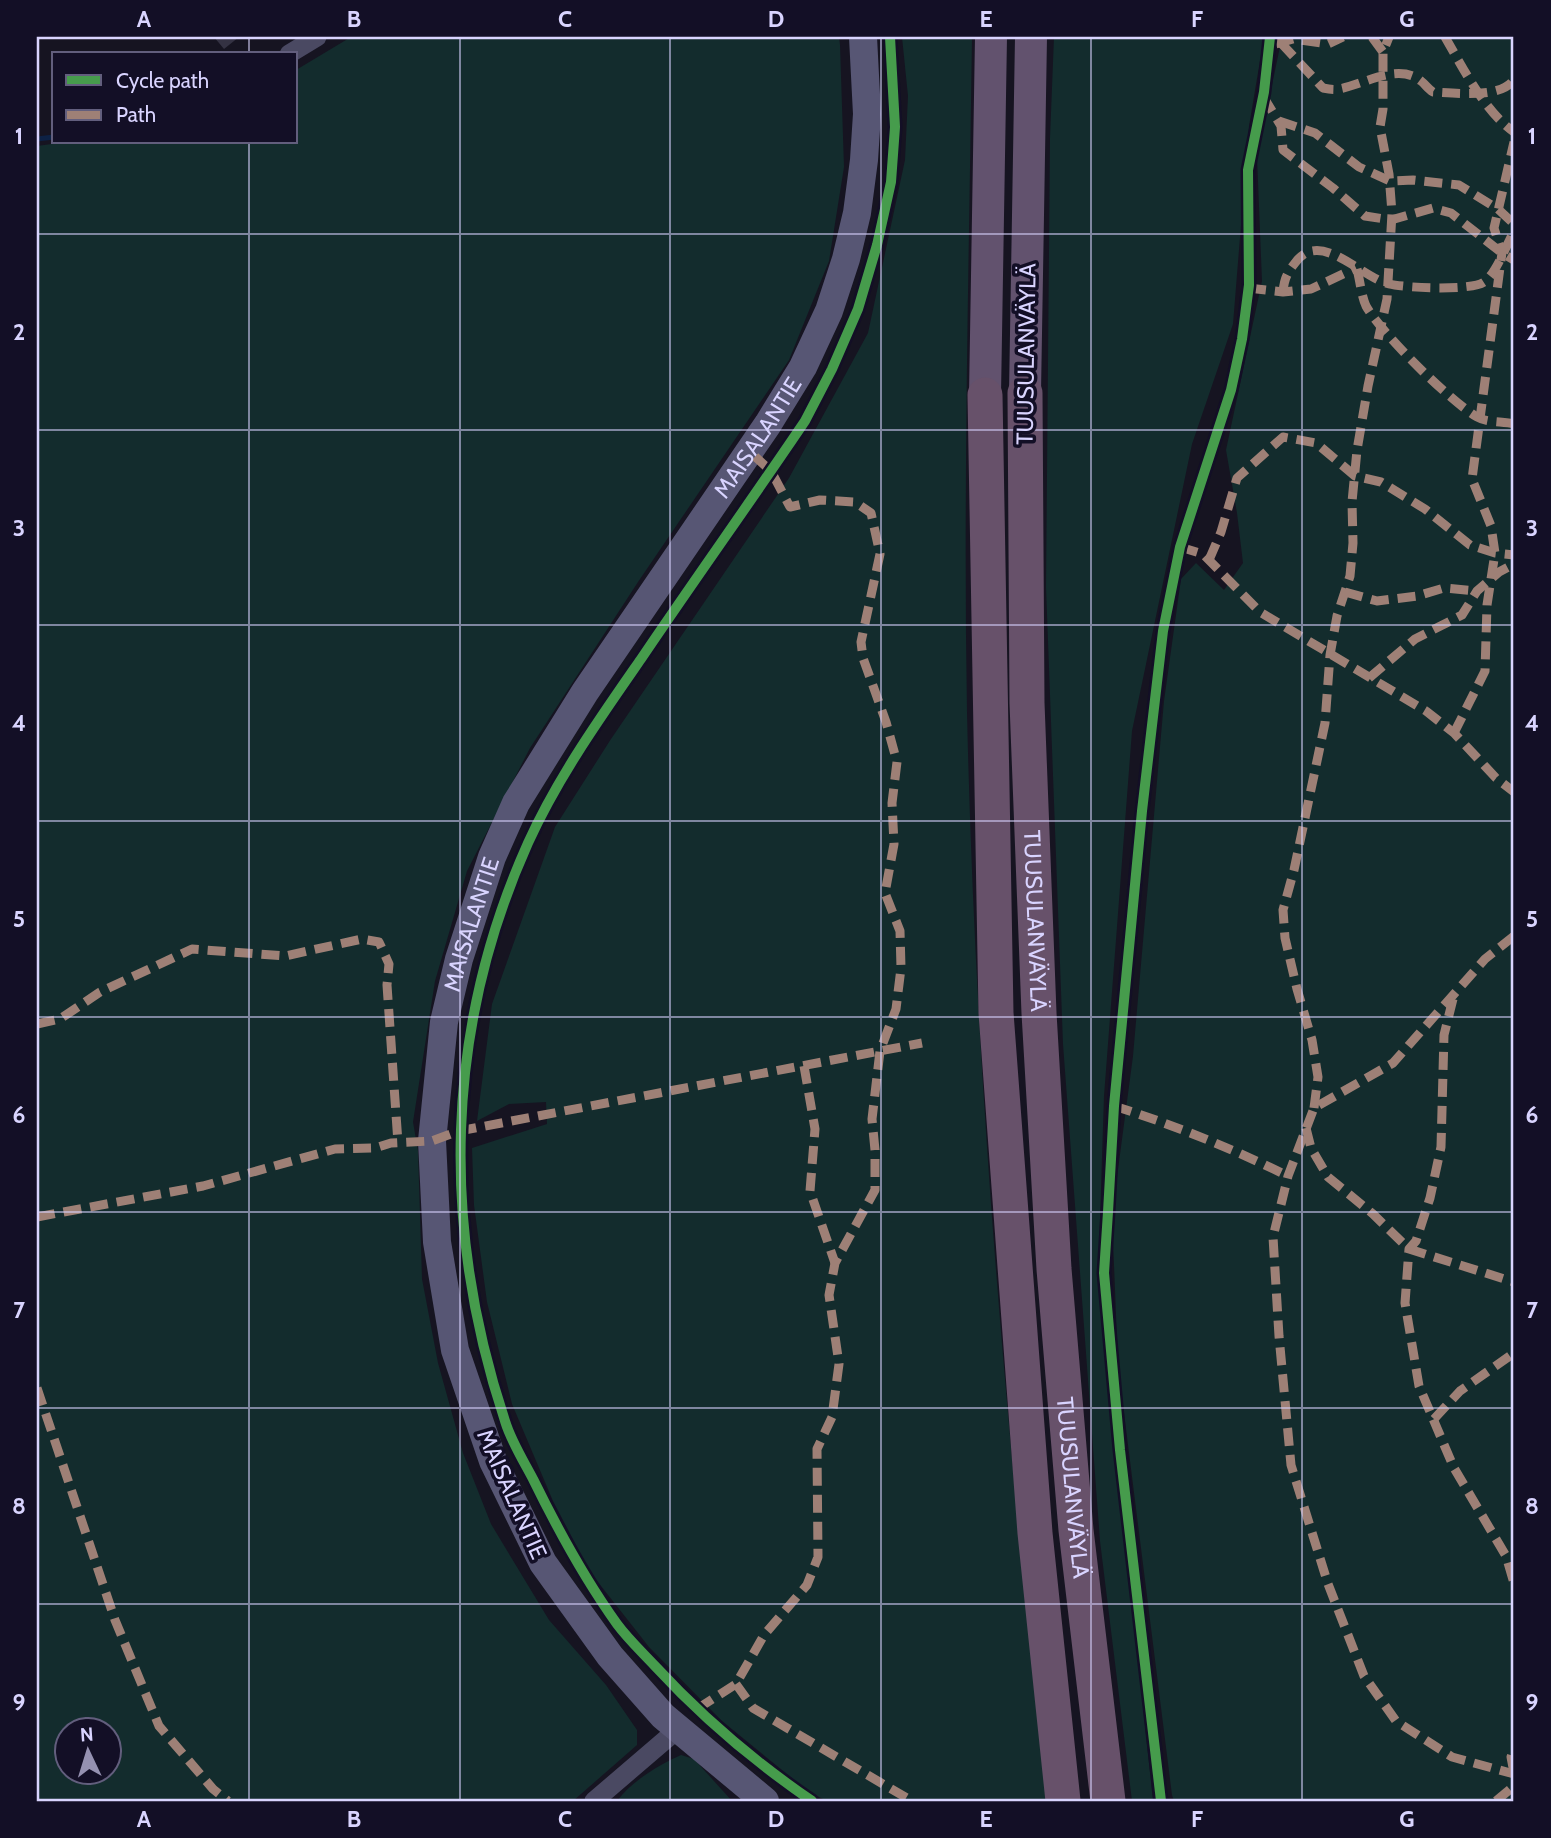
<svg xmlns="http://www.w3.org/2000/svg" width="1551" height="1838" font-family="Cabin,sans-serif">
  <style>
    .green { fill: #132c2d; fill-rule: evenodd }
    .lines { fill: none; stroke-linecap: round; stroke-linejoin: round }
    .stream { stroke: #0d2144; stroke-width: 5 }
    .building { fill: #343243 }
    .minor { stroke: #4a4962; stroke-width: 19 }
    .secondary { stroke: #575674; stroke-width: 28 }
    .trunk { stroke: #62526e; stroke-width: 32 }
    .motorway { stroke: #67516a; stroke-width: 35 }
    .quiet { stroke: #9e8076; stroke-width: 9; stroke-dasharray: 18 9; stroke-linecap: butt }
    .cycleway-casing { stroke: #130f26; stroke-width: 15 }
    .cycleway { stroke: #469c4c; stroke-width: 10 }
    .grid { fill: none; stroke: #d9d4ff; stroke-width: 2; stroke-opacity: 0.55 }
    .labels { text-anchor: middle; dominant-baseline: central; stroke-width: 7; stroke-linejoin: round; paint-order: stroke }
    .street-label { font-size: 23px; fill: #d9d4ff; stroke: #130f26 }
    .neatline { fill: none; stroke: #d9d4ff; stroke-width: 2.5 }
    .grid-label { font-size: 23px; text-anchor: middle; font-weight: bold; fill: #d9d4ff }
  </style>
  <rect width="100%" height="100%" fill="#161421"/>
  <g class="green">
    <path d="M351,37h488l1,8 4,122 -15,94 -40,99 -151,222 -108,166 -63,123 -32,110 -22,141 5,29 4,128 16,84 25,90 28,71 58,96 57,65 31,45v15l-64,56h-536v-1655l30,-4h229v-72zM66,1730h42v42h-42z"/>
    <path d="M902,37h70c-3,225 -9,450 -5,675 8,364 40,727 80,1089h-220l-18,-9 -87,-71 -73,-74 -59,-75 -37,-71 -41,-97 -25,-102 -13,-97 -2,-57 75,-24 -1,-22 -37,2 -32,17 15,-117 63,-177 56,-88 178,-261 79,-145 37,-173 3,-64z"/>
    <polygon points="1054,37 1264,37 1249,126 1233,324 1192,444 1132,731 1104,1096 1098,1280 1153,1801 1132,1801 1100,1541 1063,1044 1046,587 1050,138"/>
    <polygon points="1282,37 1514,37 1514,1801 1174,1801 1172,1795 1118,1365 1112,1215 1133,1056 1164,701 1181,579 1196,563 1224,590 1243,563 1237,513 1226,450 1262,281 1257,157"/>
    <path d="M681,1755l13,4 38,42h-115c14,-19 41,-36 64,-46z"/>
  </g>
  <g class="lines">
    <polyline class="stream" points="37,139 54,137"/>
  </g>
  <polygon class="building" points="214,37 239,37 224,49"/>
  <g class="lines">
    <g class="minor">
      <polyline points="289,54 317,37"/>
      <polyline points="594,1801 678,1729"/>
    </g>
    <path class="secondary" id="s1" d="M765,1801l-102,-85 -53,-60 -67,-93 -50,-102 -38,-111 -18,-108 -5,-101 12,-119 15,-63 33,-102 24,-54 69,-111 183,-268 35,-57 26,-56 17,-52 11,-46 7,-53 3,-46 -4,-77"/>
    <g class="trunk">
      <polyline points="1025,393 1031,37"/>
      <polyline points="985,395 991,37"/>
    </g>
    <g class="motorway">
      <path id="s2" d="M1025,393l2,310 12,310 15,256 22,261 32,271"/>
      <polyline points="985,395 996,1013 1035,1533 1063,1801"/>
    </g>
    <g class="quiet">
      <polyline points="1372,37 1383,52"/>
      <path d="M1445,37c18,31 40,75 69,95"/>
      <path d="M1281,43l42,45c5,1 11,2 16,1 24,-4 59,-27 82,-8 4,3 7,8 12,11 21,1 70,7 81,-13"/>
      <polyline points="1276,44 1293,39 1328,44 1343,37"/>
      <polyline points="1263,96 1281,126 1283,150 1333,188 1365,216 1391,220 1433,208 1451,213 1502,253 1514,260"/>
      <polyline points="1279,121 1315,133 1359,167 1390,181 1413,180 1459,185 1498,209 1514,224"/>
      <path d="M1357,269c3,11 4,26 9,37 15,27 84,95 111,111 10,6 26,4 37,7"/>
      <polyline points="1248,288 1283,292 1311,289 1356,268"/>
      <path d="M1283,292c1,-13 4,-19 12,-29 25,-35 65,14 94,21 17,4 82,7 95,-2 12,-8 23,-38 30,-51"/>
      <polyline points="1180,547 1203,554 1260,612 1426,711 1454,733 1496,778 1514,792"/>
      <polyline points="1209,560 1221,532 1237,478 1283,437 1316,443 1355,476 1381,482 1425,509 1470,545 1495,553 1514,555"/>
      <polyline points="1345,592 1377,601 1417,596 1444,588 1477,591"/>
      <polyline points="1369,678 1415,639 1462,615 1477,591 1499,572 1514,564"/>
      <polyline points="1454,733 1485,671 1487,605 1495,553 1491,526 1472,479 1501,260 1502,253 1494,228 1514,142"/>
      <polyline points="1514,936 1485,959 1393,1063 1314,1108 1288,1176 1273,1237 1279,1336 1291,1465 1328,1584 1364,1676 1396,1721 1452,1757 1514,1774"/>
      <polyline points="1453,999 1444,1035 1441,1147 1430,1198 1416,1241 1409,1249 1405,1303 1419,1386 1454,1468 1506,1556 1514,1583"/>
      <polyline points="37,1024 60,1019 100,992 192,949 285,956 362,939 379,942 389,964 387,985 398,1143"/>
      <polyline points="804,1066 815,1129 810,1191 835,1263"/>
      <path d="M1114,1106c60,19 117,42 174,70"/>
      <polyline points="1314,1108 1318,1077 1312,1040 1297,989 1285,938 1283,910 1294,870 1325,723 1330,655 1337,616 1350,576 1353,543 1352,502 1357,450 1368,386 1387,299 1392,213 1389,174 1380,127 1383,109 1383,52 1389,37"/>
      <polyline points="1306,1128 1311,1148 1328,1177 1373,1214 1409,1249 1514,1282"/>
      <polyline points="37,1217 203,1186 335,1149 375,1148 391,1143 432,1141 459,1131 922,1043"/>
      <polyline points="37,1388 115,1620 159,1726 213,1789 228,1801"/>
      <polyline points="1434,1419 1460,1391 1514,1353"/>
      <polyline points="736,1684 753,1708 912,1801"/>
      <polyline points="697,1709 736,1684 764,1635 807,1585 818,1557 817,1449 832,1417 839,1364 829,1295 835,1263 875,1190 875,1150 872,1119 880,1051 896,1009 901,968 900,931 885,893 894,844 892,803 897,762 886,722 863,658 861,642 880,554 871,513 855,502 820,500 790,507 771,471 750,452"/>
      <polyline points="1514,1773 1511,1757 1514,1748"/>
      <polyline points="1496,1801 1514,1786"/>
    </g>
    <g class="cycleway-casing">
      <g id="cycleway">
        <path d="M812,1801c-57,-39 -110,-84 -157,-135 -13,-14 -27,-27 -38,-42 -33,-46 -59,-94 -84,-145 -10,-19 -22,-38 -28,-58 -64,-193 -61,-391 23,-578 30,-66 72,-125 113,-184 54,-80 110,-158 164,-238l27,-52 26,-60 19,-64 14,-63 4,-55 -5,-90"/>
        <polyline points="1161,1801 1120,1450 1104,1273 1108,1212 1114,1106 1142,811 1163,631 1180,547 1231,390 1242,339 1249,285 1248,170 1264,92 1270,37"/>
      </g>
    </g>
    <use href="#cycleway" class="cycleway"/>
  </g>
  <path class="grid" d="M249,37v17M460,37v1764M670,37v1764M881,37v1764M1091,37v1764M1302,37v1764M249,142v1659M37,234h1477M37,430h1477M37,625h1477M37,821h1477M37,1017h1477M37,1212h1477M37,1408h1477M37,1604h1477"/>
  <g class="labels">
    <g class="street-label">
      <text transform="translate(1026 354) rotate(-89)">TUUSULANVÄYLÄ</text>
      <text stroke="none"><textPath href="#s1" startOffset="1558">MAISALANTIE</textPath></text>
      <text stroke="none"><textPath href="#s2" startOffset="528">TUUSULANVÄYLÄ</textPath></text>
      <text stroke="none"><textPath href="#s1" startOffset="990">MAISALANTIE</textPath></text>
      <text stroke="none"><textPath href="#s2" startOffset="1096">TUUSULANVÄYLÄ</textPath></text>
      <text transform="translate(512 1494) rotate(66)">MAISALANTIE</text>
    </g>
  </g>
  <rect width="1551" height="1838" fill="none" stroke="#130f26" stroke-width="77"/>
  <rect x="52" y="52" width="245" height="91" fill="#130f26" stroke="#625e7d" stroke-width="2"/>
  <rect x="66" y="75" width="35" height="10" fill="#469c4c" stroke="#625e7d" stroke-width="2"/>
  <text x="116" y="88" font-size="21" fill="#d9d4ff">Cycle path</text>
  <rect x="66" y="110" width="35" height="10" fill="#9e8076" stroke="#625e7d" stroke-width="2"/>
  <text x="116" y="122" font-size="21" fill="#d9d4ff">Path</text>
  <g transform="translate(88 1751) rotate(356)"><circle r="33" fill="#130f26" stroke="#625e7d" stroke-width="2"/>
  <path d="M0-5L12 26L0 18L-12 26Z" fill="#9591b1"/>
  <text y="-10" font-size="19" font-weight="bold" text-anchor="middle" fill="#d9d4ff">N</text>
  </g>
  <rect x="38" y="38" width="1474" height="1762" class="neatline"/>
  <g class="grid-label">
    <text x="144" y="27">A</text>
    <text x="354" y="27">B</text>
    <text x="565" y="27">C</text>
    <text x="776" y="27">D</text>
    <text x="986" y="27">E</text>
    <text x="1197" y="27">F</text>
    <text x="1407" y="27">G</text>
    <text x="19" y="144">1</text>
    <text x="1532" y="144">1</text>
    <text x="19" y="340">2</text>
    <text x="1532" y="340">2</text>
    <text x="19" y="536">3</text>
    <text x="1532" y="536">3</text>
    <text x="19" y="731">4</text>
    <text x="1532" y="731">4</text>
    <text x="19" y="927">5</text>
    <text x="1532" y="927">5</text>
    <text x="19" y="1123">6</text>
    <text x="1532" y="1123">6</text>
    <text x="19" y="1318">7</text>
    <text x="1532" y="1318">7</text>
    <text x="19" y="1514">8</text>
    <text x="1532" y="1514">8</text>
    <text x="19" y="1710">9</text>
    <text x="1532" y="1710">9</text>
    <text x="144" y="1827">A</text>
    <text x="354" y="1827">B</text>
    <text x="565" y="1827">C</text>
    <text x="776" y="1827">D</text>
    <text x="986" y="1827">E</text>
    <text x="1197" y="1827">F</text>
    <text x="1407" y="1827">G</text>
  </g>
</svg>
